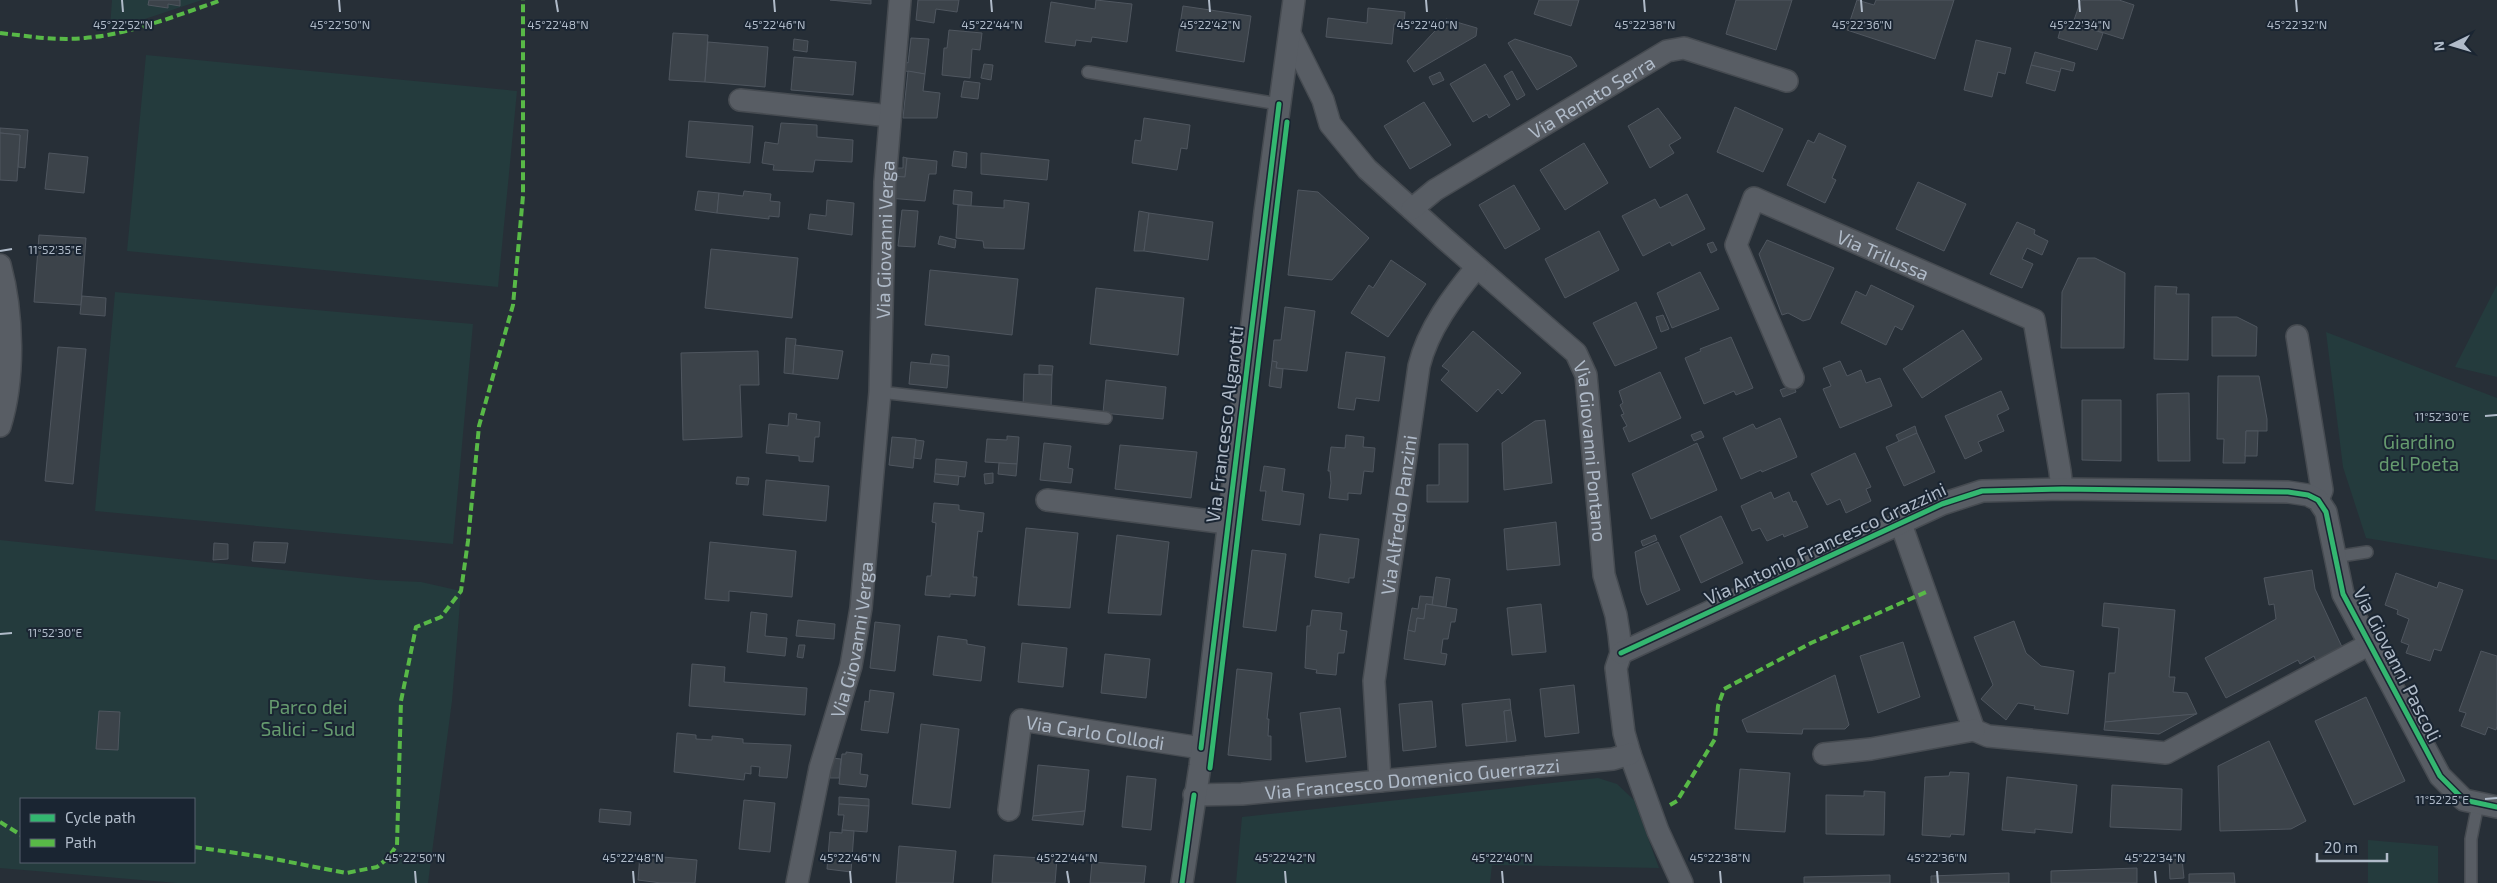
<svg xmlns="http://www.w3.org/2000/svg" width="2497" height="883" font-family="'Exo 2',sans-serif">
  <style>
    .green { fill: #243b3d; fill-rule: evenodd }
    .building { fill: #3c434a; stroke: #4f565f }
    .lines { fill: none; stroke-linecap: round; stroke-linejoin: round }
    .service-casing { stroke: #464b51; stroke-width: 14 }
    .minor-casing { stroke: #464b51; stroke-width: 24 }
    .service { stroke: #585d64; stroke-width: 11 }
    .minor { stroke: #585d64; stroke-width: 21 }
    .quiet { stroke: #58b947; stroke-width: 4; stroke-dasharray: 8 4; stroke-linecap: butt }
    .cycleway-casing { stroke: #1a2532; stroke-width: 8 }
    .cycleway { stroke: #33b770; stroke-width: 5 }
    .ticks { fill: none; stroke: #b0bbc9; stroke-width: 2 }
    .labels { text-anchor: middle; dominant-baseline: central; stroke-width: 4; stroke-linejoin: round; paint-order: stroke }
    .street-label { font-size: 19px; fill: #b0bbc9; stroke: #1a2532 }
    .park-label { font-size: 19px; fill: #669b6f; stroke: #1a2532 }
    .ticks-label { font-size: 12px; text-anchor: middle; fill: #b0bbc9; stroke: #1a2532; stroke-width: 4; stroke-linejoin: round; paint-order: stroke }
  </style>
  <rect width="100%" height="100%" fill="#272f37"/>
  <g class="green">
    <polygon points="112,0 202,0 139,21 110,28"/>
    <polygon points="146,55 517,91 498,287 127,251"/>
    <polygon points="2497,285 2497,377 2455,367"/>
    <polygon points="115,292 473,324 453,544 95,511"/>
    <polygon points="2326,332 2497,398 2497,560 2366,538 2343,467"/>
    <path d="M0,540l377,40 44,2 40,9 -9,110 -24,182h-251l-177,-15zM21,799h173v63h-173z"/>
    <polygon points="1598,778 1617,784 1634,800 1659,868 1492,865 1490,883 1236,883 1242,817"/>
    <polygon points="2368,840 2438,846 2438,883 2368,883"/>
  </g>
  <g class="building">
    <polygon points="149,0 180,0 180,6 168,4 168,8 148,5"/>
    <polygon points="830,0 871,0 871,4"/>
    <polygon points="918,0 959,0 957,12 936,9 934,23 916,20"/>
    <polygon points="1096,0 1132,4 1127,42 1092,37 1091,42 1076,40 1075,46 1045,42 1051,2 1095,9"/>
    <polygon points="1539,0 1579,0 1571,26 1534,14"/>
    <polygon points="1736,0 1792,0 1776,50 1726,34"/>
    <polygon points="1857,0 1874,5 1876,0 1954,0 1935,59 1847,30"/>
    <polygon points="2081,0 2119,0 2134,5 2123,39 2073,23"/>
    <polygon points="1183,6 1251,16 1244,62 1176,51"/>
    <polygon points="1368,8 1405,12 1404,25 1394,24 1392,44 1326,37 1328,18 1367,23"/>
    <polygon points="1446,19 1477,28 1476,36 1414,72 1407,61"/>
    <polygon points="2063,20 2103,33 2097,50 2058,38"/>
    <polygon points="949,30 982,33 980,50 972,49 970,78 942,75 944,48 947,48"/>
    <polygon points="673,33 708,35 705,82 669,80"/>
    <polygon points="911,38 929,39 925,74 905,71 906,62 908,63"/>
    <polygon points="794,39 808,41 807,52 793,50"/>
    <polygon points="1515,39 1571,57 1577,66 1537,90 1508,43"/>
    <polygon points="1976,40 2011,48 2005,74 1998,72 1992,97 1964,90"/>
    <polygon points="708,42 768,47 765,87 705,82"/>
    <polygon points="2035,52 2075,63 2073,71 2061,68 2060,72 2031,65"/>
    <polygon points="794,57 856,62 853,95 791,90"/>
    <polygon points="984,64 993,65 991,80 981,78"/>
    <polygon points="1485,64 1510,105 1489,118 1487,114 1473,122 1450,84"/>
    <polygon points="2031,65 2060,72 2055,91 2026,83"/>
    <polygon points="908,71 925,74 923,91 940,93 937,118 903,118"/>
    <polygon points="1512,71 1525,95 1517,100 1504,76"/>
    <polygon points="1440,72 1444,80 1433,85 1429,77"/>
    <polygon points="964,81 980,83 978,99 961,97"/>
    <polygon points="1424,102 1451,145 1410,169 1384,126"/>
    <polygon points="1735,107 1783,129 1763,172 1717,152"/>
    <polygon points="1658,108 1681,138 1669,145 1674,153 1650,168 1628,126"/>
    <polygon points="1144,118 1190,125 1187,149 1181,148 1177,170 1132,163 1135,140 1141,141"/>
    <polygon points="689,121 753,126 750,163 686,157"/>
    <polygon points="781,123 817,125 817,137 853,140 852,162 815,160 813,172 773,170 774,165 762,163 765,142 778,144"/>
    <polygon points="0,128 28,130 25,168 18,167 20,135 0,133"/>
    <polygon points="0,133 20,135 17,181 0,180"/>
    <polygon points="1819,133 1846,146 1832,178 1836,180 1825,203 1787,185 1808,140 1814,143"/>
    <polygon points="1584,143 1608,183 1565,210 1540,170"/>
    <polygon points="954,151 967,153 966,168 952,166"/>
    <polygon points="49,153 88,157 84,193 45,189"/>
    <polygon points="981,153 1049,160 1047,180 981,174"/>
    <polygon points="903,157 907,158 905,177 890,176 891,168 903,168"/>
    <polygon points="907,158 937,161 936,174 929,174 925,201 888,198 890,176 905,177"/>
    <polygon points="1918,182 1966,204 1944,251 1896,229"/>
    <polygon points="1514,185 1540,229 1505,249 1479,205"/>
    <polygon points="954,190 972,192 971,206 953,204"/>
    <polygon points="1298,190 1318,192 1369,238 1332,280 1288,275"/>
    <polygon points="698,191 719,193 717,213 695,210"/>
    <polygon points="744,191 771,194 770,201 780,202 779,217 769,216 769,219 717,213 719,193 743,196"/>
    <polygon points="1687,194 1705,229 1672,246 1670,242 1643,256 1622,216 1655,199 1660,208"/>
    <polygon points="827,200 854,203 852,235 808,229 810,214 826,216"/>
    <polygon points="1004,200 1029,203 1024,249 984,248 983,241 956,238 958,205 1004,208"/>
    <polygon points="902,210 918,211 915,247 898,246"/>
    <polygon points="1139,211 1149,213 1144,251 1134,251"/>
    <polygon points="1149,213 1213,222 1208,260 1144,251"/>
    <polygon points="2017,222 2035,230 2034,234 2048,241 2042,255 2027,248 2022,259 2033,264 2022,288 1990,274"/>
    <polygon points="1599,231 1619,270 1565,298 1545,259"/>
    <polygon points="39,235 86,238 81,305 34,302"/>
    <polygon points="940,236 956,240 955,248 938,244"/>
    <polygon points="1767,240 1834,268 1810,319 1803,321 1788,313 1782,315 1759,254"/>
    <polygon points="1713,242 1717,250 1711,253 1707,244"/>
    <polygon points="711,249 798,258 792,318 705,308"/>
    <polygon points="2078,258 2095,258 2125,273 2124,348 2061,348 2062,292"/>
    <polygon points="1391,260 1426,284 1388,337 1351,313 1369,285 1373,288"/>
    <polygon points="930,270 1018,279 1012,335 925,325"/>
    <polygon points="1700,272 1719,309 1672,328 1657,293"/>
    <polygon points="1871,285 1914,306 1902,330 1895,326 1886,345 1841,323 1856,291 1866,296"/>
    <polygon points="2155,286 2177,287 2176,294 2189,294 2188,360 2154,359"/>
    <polygon points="1096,288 1184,298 1178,355 1090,344"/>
    <polygon points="82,296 106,298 105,316 80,314"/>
    <polygon points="1636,302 1657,348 1615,366 1593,323"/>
    <polygon points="1285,307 1315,311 1307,371 1276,368 1277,362 1272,361 1274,340 1281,340"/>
    <polygon points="1663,315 1669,329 1661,332 1656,317"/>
    <polygon points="2212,317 2237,317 2257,327 2256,356 2212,356"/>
    <polygon points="1963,330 1982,359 1922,398 1903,369"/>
    <polygon points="1473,331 1521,373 1502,394 1498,389 1477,412 1441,380 1449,371 1442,366"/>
    <polygon points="1731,337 1753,388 1736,395 1734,391 1704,404 1685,358 1701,351 1700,349"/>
    <polygon points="786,338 796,339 793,374 784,373"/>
    <polygon points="795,345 843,351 838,379 793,374"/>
    <polygon points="58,347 86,349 73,484 45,481"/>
    <polygon points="758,351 759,385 740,385 742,437 683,440 681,353"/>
    <polygon points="1346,352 1385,357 1379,401 1356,398 1354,410 1338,408"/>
    <polygon points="932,354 949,356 949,366 930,364"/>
    <polygon points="1272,361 1277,362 1276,368 1283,369 1281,388 1269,386"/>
    <polygon points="1840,361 1847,376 1861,370 1866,383 1880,378 1892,406 1840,428 1823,389 1831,386 1823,368"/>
    <polygon points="911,362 949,366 947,388 909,384"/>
    <polygon points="1039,365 1053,366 1052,375 1039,374"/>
    <polygon points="1660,372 1681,418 1629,442 1623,428 1627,426 1621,415 1624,414 1620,405 1623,403 1619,391"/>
    <polygon points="1024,374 1052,375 1051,409 1023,408"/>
    <polygon points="2218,376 2259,376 2267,419 2267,431 2246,431 2245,463 2223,463 2224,439 2217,439"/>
    <polygon points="1106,380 1166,387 1163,419 1103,413"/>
    <polygon points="1793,385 1796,392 1783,397 1780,390"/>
    <polygon points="2001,391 2009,409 1997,415 2004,431 1978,442 1982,451 1965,459 1945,416"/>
    <polygon points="2189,393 2190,461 2158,461 2157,394"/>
    <polygon points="2082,400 2121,400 2121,461 2082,460"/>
    <polygon points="789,413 797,414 796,419 820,422 819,437 815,437 813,462 799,461 799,456 766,453 769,424 788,426"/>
    <polygon points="1780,418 1797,457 1762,472 1761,470 1741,479 1723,438 1753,424 1756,429"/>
    <polygon points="1545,420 1552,483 1504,490 1502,443 1535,421"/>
    <polygon points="1915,426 1917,433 1899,441 1896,435"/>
    <polygon points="1701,431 1704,437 1694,441 1691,435"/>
    <polygon points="2246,431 2258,431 2257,456 2245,456"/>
    <polygon points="1917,433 1935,472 1904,486 1886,447"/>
    <polygon points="1346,435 1364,437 1363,447 1375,448 1373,472 1364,471 1361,494 1348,493 1348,500 1329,498 1331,483 1330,471 1328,471 1331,447 1345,448"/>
    <polygon points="1007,436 1019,437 1017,464 985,462 987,439 1007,440"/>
    <polygon points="892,437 916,439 913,468 889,465"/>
    <polygon points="916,440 924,441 921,459 914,458"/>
    <polygon points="1044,443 1071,446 1068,468 1073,469 1071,483 1040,480"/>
    <polygon points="1697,443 1717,490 1651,519 1632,474"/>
    <polygon points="1439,444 1468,444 1468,502 1427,502 1427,485 1439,485"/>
    <polygon points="1120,445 1197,452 1191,498 1115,489"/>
    <polygon points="1855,453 1871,487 1866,489 1871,501 1846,513 1840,499 1827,505 1811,474"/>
    <polygon points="936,459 967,462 965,477 935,474"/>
    <polygon points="999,463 1017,464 1016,476 998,474"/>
    <polygon points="1264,466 1285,469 1282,491 1304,494 1300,525 1262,520 1266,491 1260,491"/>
    <polygon points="993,473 993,483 985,484 984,474"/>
    <polygon points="935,474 959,476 958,485 934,482"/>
    <polygon points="737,477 749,478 748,485 736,484"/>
    <polygon points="766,480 829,486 826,521 763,515"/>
    <polygon points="1771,492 1774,499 1789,492 1793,502 1796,501 1808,527 1784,537 1783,534 1767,541 1760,528 1752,531 1741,506"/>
    <polygon points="934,503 959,505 959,510 984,513 982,532 978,531 973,577 977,577 975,596 950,594 950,597 925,595 927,576 931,576 936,523 932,522"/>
    <polygon points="1721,516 1743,563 1701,583 1680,536"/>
    <polygon points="1556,522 1560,565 1507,570 1504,529"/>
    <polygon points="1026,528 1078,533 1070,608 1018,605"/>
    <polygon points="1320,534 1359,539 1354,578 1349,578 1349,583 1315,577"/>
    <polygon points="1117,535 1169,542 1161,615 1108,613"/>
    <polygon points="1655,535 1657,540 1643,546 1641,541"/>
    <polygon points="254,542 288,543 285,563 252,561"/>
    <polygon points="710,542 796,551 792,597 729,591 729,601 705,599"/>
    <polygon points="1658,542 1680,590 1647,605 1641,591 1635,552"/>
    <polygon points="214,543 228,544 228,559 213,560"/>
    <polygon points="1252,550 1286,554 1276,631 1243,627"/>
    <polygon points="2312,570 2315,589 2342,647 2316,661 2314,656 2300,664 2298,660 2226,698 2205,658 2276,619 2274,604 2269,605 2264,578"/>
    <polygon points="2396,573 2437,588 2439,582 2463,590 2441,651 2434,649 2430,661 2406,653 2409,645 2401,642 2409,619 2397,614 2398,610 2385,605"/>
    <polygon points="1436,577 1450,579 1446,607 1432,605"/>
    <polygon points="1420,596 1433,597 1432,605 1426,604 1424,619 1417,618 1415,632 1408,630 1412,608 1418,609"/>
    <polygon points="2104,603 2175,610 2169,677 2175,677 2173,692 2187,693 2197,714 2105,722 2109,673 2115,673 2119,628 2102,626"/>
    <polygon points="1426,604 1457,609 1455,622 1451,622 1448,639 1443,639 1441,653 1447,654 1445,665 1404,659 1408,630 1415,632 1417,618 1424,619"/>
    <polygon points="1541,604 1546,652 1512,655 1507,608"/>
    <polygon points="1312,610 1342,613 1340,630 1347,631 1344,653 1338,653 1336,675 1316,673 1317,670 1305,668 1307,626 1310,626"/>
    <polygon points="751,612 767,614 765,636 787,638 785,656 747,652"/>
    <polygon points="798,620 835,624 834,639 796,636"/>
    <polygon points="2014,621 2026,653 2041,666 2074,671 2068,714 2034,709 2035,706 2018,703 2006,720 1981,699 1993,685 1974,637"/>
    <polygon points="875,622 900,625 895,671 870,668"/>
    <polygon points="938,636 967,640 967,644 985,647 981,681 933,675"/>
    <polygon points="1903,642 1920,697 1878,713 1860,656"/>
    <polygon points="1022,643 1067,648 1063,687 1018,682"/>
    <polygon points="799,645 805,645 803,658 797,657"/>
    <polygon points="2481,651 2497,656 2497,726 2496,730 2488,727 2485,735 2461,726 2466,713 2459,711"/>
    <polygon points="1105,654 1150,659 1146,698 1101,693"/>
    <polygon points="692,664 725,667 724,682 807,688 805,715 689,706"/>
    <polygon points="1237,669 1272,673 1267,719 1269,719 1268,736 1271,736 1271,760 1228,755"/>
    <polygon points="1835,675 1849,725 1845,729 1803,729 1802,734 1747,732 1742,720"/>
    <polygon points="1574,685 1579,733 1545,737 1540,689"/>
    <polygon points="870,690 894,693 888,733 861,730 865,701 869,702"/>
    <polygon points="2366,697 2405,781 2354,805 2315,721"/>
    <polygon points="1510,699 1511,710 1504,711 1507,742 1466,746 1462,704"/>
    <polygon points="1432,701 1436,747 1403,751 1399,704"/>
    <polygon points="1340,708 1346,757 1306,762 1300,713"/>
    <polygon points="1511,710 1516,741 1507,742 1504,711"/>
    <polygon points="99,711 120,712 118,750 96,749"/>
    <polygon points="2196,714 2159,734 2104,730 2105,722"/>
    <polygon points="921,724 959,729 950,808 912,804"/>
    <polygon points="677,733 696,735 696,739 712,740 712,736 743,739 743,743 791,745 787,778 759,776 760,767 751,766 751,774 745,773 744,780 674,772"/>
    <polygon points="2269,741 2306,821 2291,829 2220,831 2218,766"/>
    <polygon points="846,752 862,754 860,774 868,775 866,787 839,784 842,754 846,754"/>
    <polygon points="832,758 841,759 839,778 830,778"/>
    <polygon points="1038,765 1089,770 1085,811 1033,816"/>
    <polygon points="1740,769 1790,773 1785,832 1735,829"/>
    <polygon points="1950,772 1969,773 1964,835 1951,834 1950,837 1922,835 1925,777 1949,776"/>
    <polygon points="1127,776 1156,779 1151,830 1122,827"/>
    <polygon points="2007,777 2077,785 2072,833 2035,829 2035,833 2002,830"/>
    <polygon points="2112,785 2182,789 2181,830 2110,827"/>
    <polygon points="1864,791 1885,792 1884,835 1826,834 1826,795 1864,796"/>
    <polygon points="839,797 869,799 869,806 839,804"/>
    <polygon points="744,800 775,803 770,852 739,849"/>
    <polygon points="839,804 869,806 867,832 842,830 844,815 838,815"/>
    <polygon points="600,809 631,812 630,825 599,822"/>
    <polygon points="1085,811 1083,825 1032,820 1033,816"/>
    <polygon points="842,830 854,831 851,872 827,869 830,832 842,833"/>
    <polygon points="899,846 956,851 953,883 896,883"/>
    <polygon points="640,855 697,860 695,883 661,883 638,880"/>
    <polygon points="994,855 1057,859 1055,883 992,883"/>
    <polygon points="2182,859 2184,878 2170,879 2169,860"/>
    <polygon points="1092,862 1146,866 1144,883 1090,883"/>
    <polygon points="2137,868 2137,883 2051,883 2051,871"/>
    <polygon points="2009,873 2009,883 1931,883 1931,876"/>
    <polygon points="2234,873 2235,883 2189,883 2189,874"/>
    <polygon points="1890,875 1890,883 1804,883 1804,877"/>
  </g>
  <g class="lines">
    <g class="service-casing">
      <g id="service">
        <polyline points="1088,72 1279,104"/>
        <polyline points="880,392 1106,418"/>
        <polyline points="2334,557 2367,552"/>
        <polyline points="2471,883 2471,839 2478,804"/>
      </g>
    </g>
    <g class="minor-casing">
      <g id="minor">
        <path id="s1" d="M1290,34l33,66 7,24 37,45 79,71 130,113 10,22 18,200 12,40 3,19 2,19 -5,15 8,65 6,21 28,77 24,52"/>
        <polyline points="740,100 890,116"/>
        <path id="s2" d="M1412,209l23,-19 232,-139 17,-3 103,33"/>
        <path d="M0,265c13,48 15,113 0,161"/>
        <polyline points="2297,336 2322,490 2318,500"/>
        <path id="s3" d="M1793,378l-57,-133 18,-47 280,122 26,151 2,18"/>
        <polyline points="1047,500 1227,523"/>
        <polyline points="1901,524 1974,730 1988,736 2166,753 2368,645"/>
        <polyline points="1621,653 1942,504 1982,491 2062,489 2288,492 2308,495 2318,500 2326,512 2343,594 2440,776 2464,800 2497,807"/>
        <polyline points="1824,754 1871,749 1974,730"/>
        <path id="s4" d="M1380,781l-6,-100 45,-315c9,-37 34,-70 58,-99"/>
        <path id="s5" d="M1194,795l48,-1 371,-35 17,-5"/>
        <path id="s6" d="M1009,810l12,-90 180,28"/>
        <path id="s7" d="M797,883l23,-115 31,-102 10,-58 19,-216 5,-210 15,-182"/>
        <polyline points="1182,883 1200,766 1265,212 1294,0"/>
      </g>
    </g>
    <use href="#service" class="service"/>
    <use href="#minor" class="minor"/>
    <g class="quiet">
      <path d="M0,33c28,3 56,8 85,5 47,-4 92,-23 137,-38"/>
      <polyline points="1670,805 1677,801 1715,739 1718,706 1724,689 1811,643 1926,592"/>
      <polyline points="0,822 21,835"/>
      <polyline points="194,847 264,857 346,873 377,867 388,858 397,845 401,701 416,627 441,617 461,591 468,541 479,426 513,305 523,196 523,0"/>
    </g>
    <g class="cycleway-casing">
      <g id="cycleway">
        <polyline points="1621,653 1942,504 1982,491 2062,489 2288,492 2308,495 2318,500 2326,512 2343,594 2440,776 2464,800 2497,807"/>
        <polyline points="1201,748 1279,104"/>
        <polyline points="1210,768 1287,122"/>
        <polyline points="1182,883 1194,795"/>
      </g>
    </g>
    <use href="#cycleway" class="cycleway"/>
  </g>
  <path class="ticks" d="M122,0l1,12M339,0l1,12M556,0l2,12M774,0l1,12M991,0l1,12M1209,0l1,12M1426,0l1,12M1644,0l1,12M1861,0l1,12M2079,0l1,12M2296,0l1,12M0,251l12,-2M2485,416l12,-1M0,634l12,-1M2485,799l12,-1M415,871l1,12M633,871l1,12M850,871l1,12M1067,871l2,12M1285,871l1,12M1502,871l1,12M1720,871l1,12M1937,871l1,12M2155,871l1,12"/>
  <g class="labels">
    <g class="street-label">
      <text stroke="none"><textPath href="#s2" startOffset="212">Via Renato Serra</textPath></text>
      <text stroke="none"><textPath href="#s7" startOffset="652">Via Giovanni Verga</textPath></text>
      <text stroke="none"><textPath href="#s3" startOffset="336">Via Trilussa</textPath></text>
      <text transform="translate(1224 424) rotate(-83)">Via Francesco Algarotti</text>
      <text stroke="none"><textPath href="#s1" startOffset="536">Via Giovanni Pontano</textPath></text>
      <text stroke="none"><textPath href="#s4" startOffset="268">Via Alfredo Panzini</textPath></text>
      <text transform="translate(1825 543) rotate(-25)">Via Antonio Francesco Grazzini</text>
      <text stroke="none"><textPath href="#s7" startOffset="250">Via Giovanni Verga</textPath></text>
      <text transform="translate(2398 664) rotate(63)">Via Giovanni Pascoli</text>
      <text stroke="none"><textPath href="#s6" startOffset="166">Via Carlo Collodi</textPath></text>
      <text stroke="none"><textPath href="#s5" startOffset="219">Via Francesco Domenico Guerrazzi</textPath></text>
    </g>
    <g class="park-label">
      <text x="2419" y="441">Giardino<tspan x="2419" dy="22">del Poeta</tspan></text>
      <text x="308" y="706">Parco dei<tspan x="308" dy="22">Salici - Sud</tspan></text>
    </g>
  </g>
  <g class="ticks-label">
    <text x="123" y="29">45°22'52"N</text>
    <text x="340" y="29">45°22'50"N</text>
    <text x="558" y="29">45°22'48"N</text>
    <text x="775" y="29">45°22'46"N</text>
    <text x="992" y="29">45°22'44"N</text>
    <text x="1210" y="29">45°22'42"N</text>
    <text x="1427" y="29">45°22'40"N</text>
    <text x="1645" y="29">45°22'38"N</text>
    <text x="1862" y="29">45°22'36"N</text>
    <text x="2080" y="29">45°22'34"N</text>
    <text x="2297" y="29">45°22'32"N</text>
    <text x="55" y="254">11°52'35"E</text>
    <text x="2442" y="421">11°52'30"E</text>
    <text x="55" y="637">11°52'30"E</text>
    <text x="2442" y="804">11°52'25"E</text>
    <text x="415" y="862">45°22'50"N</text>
    <text x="633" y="862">45°22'48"N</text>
    <text x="850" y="862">45°22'46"N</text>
    <text x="1067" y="862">45°22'44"N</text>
    <text x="1285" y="862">45°22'42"N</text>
    <text x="1502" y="862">45°22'40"N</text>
    <text x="1720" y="862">45°22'38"N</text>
    <text x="1937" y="862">45°22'36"N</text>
    <text x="2155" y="862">45°22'34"N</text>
  </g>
  <rect x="20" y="798" width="175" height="65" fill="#1a2532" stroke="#56616e"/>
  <rect x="30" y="814" width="25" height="8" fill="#33b770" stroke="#56616e"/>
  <text x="65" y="823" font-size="15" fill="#b0bbc9">Cycle path</text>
  <rect x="30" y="839" width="25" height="8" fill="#58b947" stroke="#56616e"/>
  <text x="65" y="848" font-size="15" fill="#b0bbc9">Path</text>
  <g transform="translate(2452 45) rotate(265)" stroke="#1a2532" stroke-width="4" paint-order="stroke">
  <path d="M0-4L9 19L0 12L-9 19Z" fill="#b0bbc9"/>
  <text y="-8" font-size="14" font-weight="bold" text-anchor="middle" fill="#b0bbc9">N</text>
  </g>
  <path d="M2317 853v8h70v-8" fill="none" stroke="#b0bbc9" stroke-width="2.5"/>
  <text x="2324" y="853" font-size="15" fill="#b0bbc9" stroke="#1a2532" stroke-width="4" paint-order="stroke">20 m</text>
</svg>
